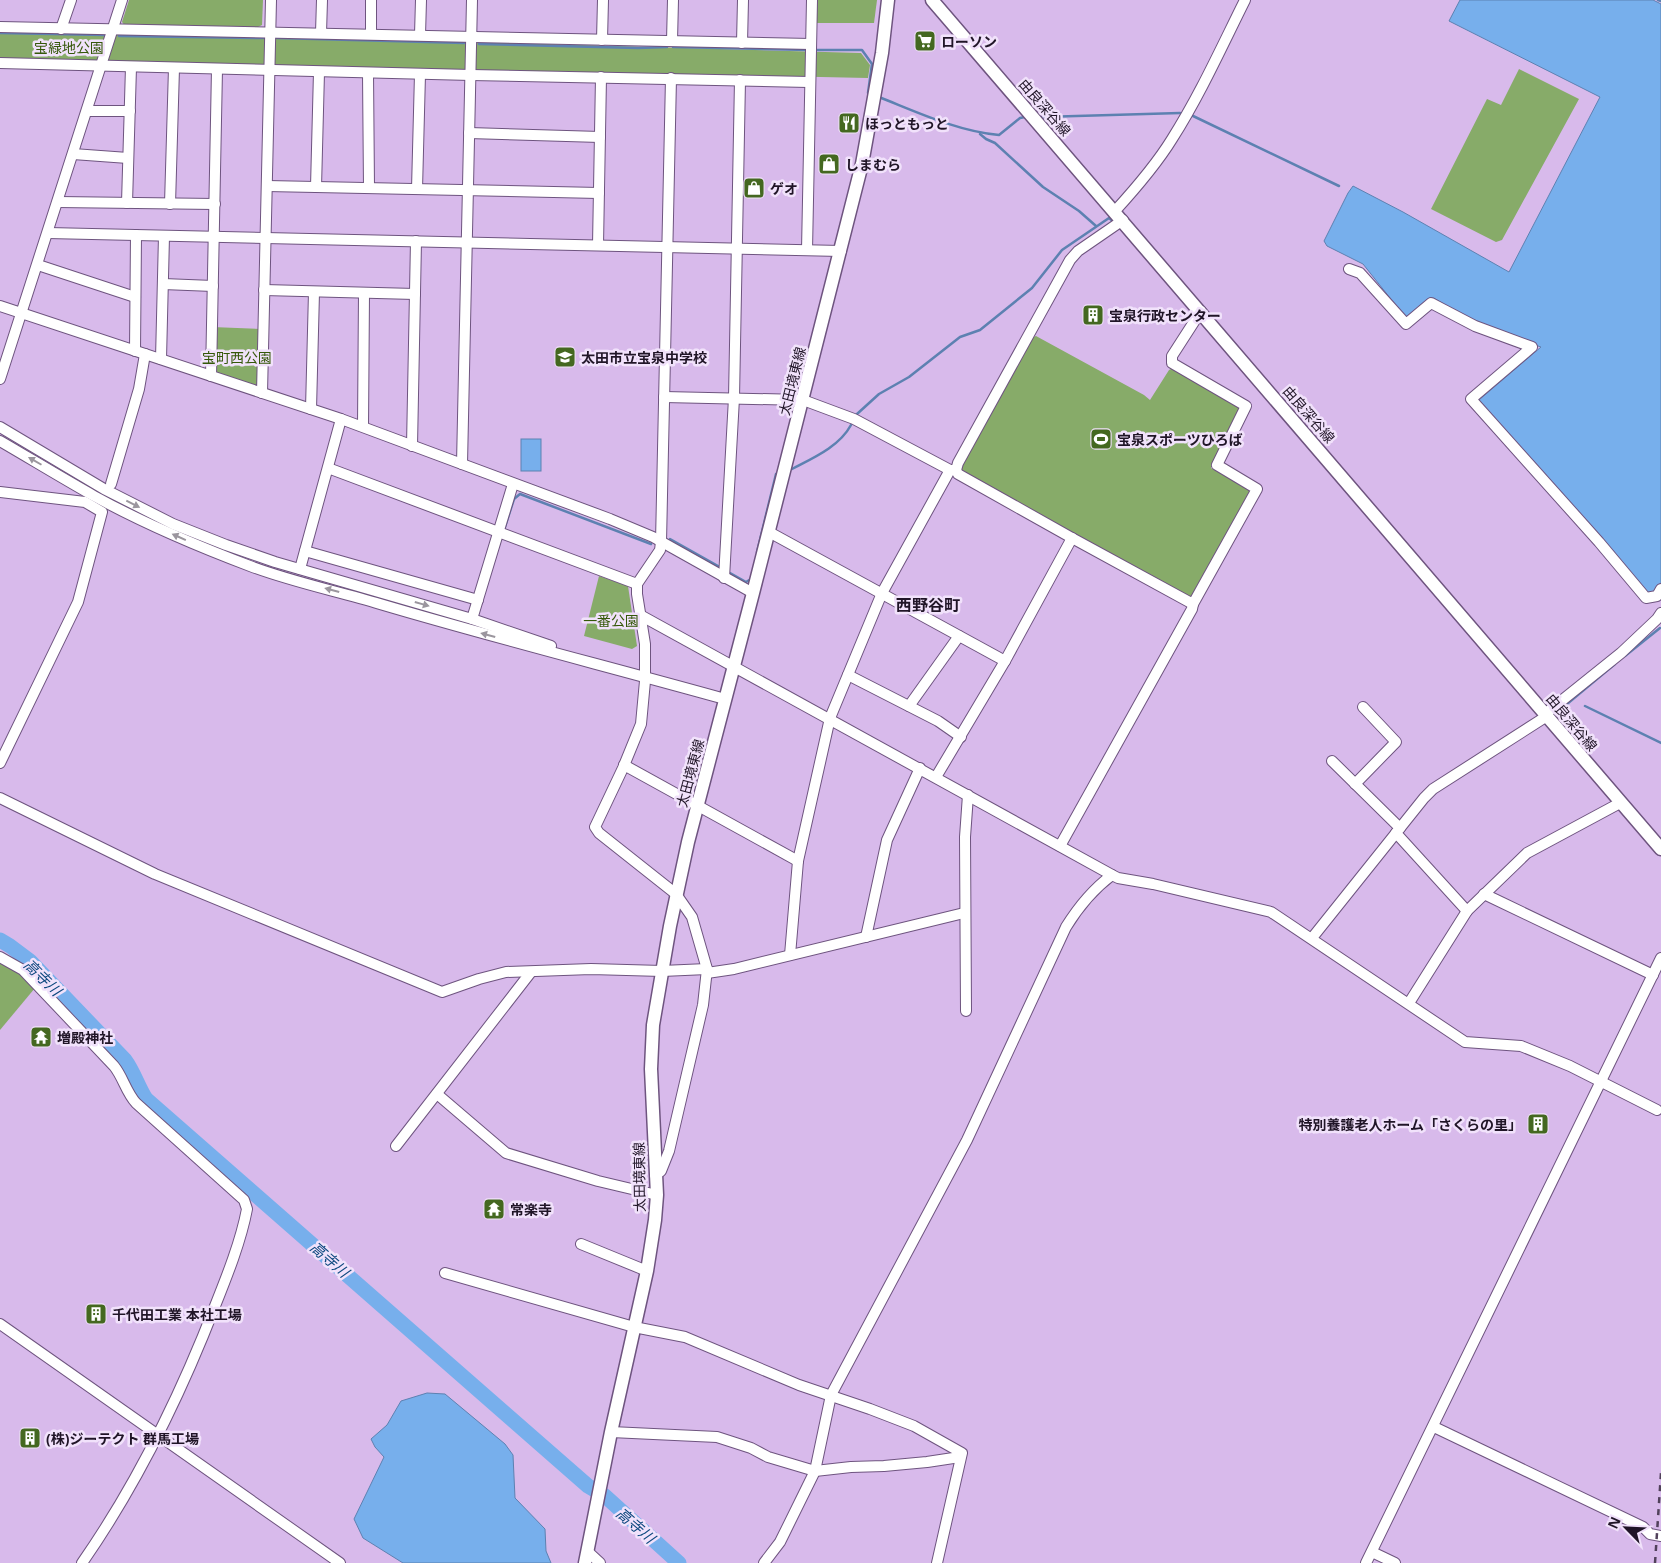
<svg xmlns="http://www.w3.org/2000/svg" width="1661" height="1563" font-family="'Open Sans','Noto Sans JP',sans-serif">
  <style>
    .green { fill: #87ab69 }
    .water { fill: #77afec; stroke: #5d81b1 }
    .lines { fill: none; stroke-linecap: round; stroke-linejoin: round }
    .stream { stroke: #5d81b1; stroke-width: 2.5 }
    .river { stroke: #77afec; stroke-width: 15 }
    .minor-casing { stroke: #6e547f; stroke-width: 12 }
    .major-casing { stroke: #6e547f; stroke-width: 15 }
    .minor { stroke: #fff; stroke-width: 10 }
    .major { stroke: #fff; stroke-width: 12 }
    .rail { stroke: #51415b; stroke-width: 2.5; stroke-dasharray: 6 6; stroke-linecap: butt }
    .oneway { fill: #9b969e }
    .labels { text-anchor: middle; dominant-baseline: central; stroke-width: 5; stroke-linejoin: round; paint-order: stroke }
    .poi-label { font-size: 14px; font-weight: bold; fill: #201527; stroke: #f1e2fb; text-anchor: start }
    .park-label { font-size: 14px; fill: #355809; stroke: #f1e2fb }
    .street-label { font-size: 14px; fill: #201527; stroke: #f1e2fb }
    .water-label { font-size: 15px; font-style: italic; fill: #0b477e; stroke: #f1e2fb }
    .quarter-label { font-size: 16px; font-weight: bold; fill: #201527; stroke: #f1e2fb }
  </style>
  <rect width="100%" height="100%" fill="#d8baeb"/>
  <g class="green">
    <polygon points="129,0 263,0 262,25 258,27 126,27 122,22"/>
    <polygon points="815,0 877,0 874,23 815,23"/>
    <polygon points="0,31 262,36 861,53 870,65 868,78 0,60"/>
    <polygon points="1519,69 1579,99 1502,240 1496,242 1431,209 1487,99 1501,105"/>
    <polygon points="212,327 263,329 262,393 211,376"/>
    <polygon points="1036,336 1144,395 1150,400 1169,370 1173,368 1241,407 1242,411 1211,468 1249,489 1250,493 1193,598 1189,599 961,472 960,468 1031,338"/>
    <polygon points="599,576 628,586 637,646 632,649 584,636"/>
    <polygon points="0,961 18,972 35,988 0,1030"/>
  </g>
  <g class="water">
    <polygon points="1460,0 1653,0 1661,4 1661,585 1656,594 1647,596 1479,400 1541,347 1479,326 1434,298 1429,298 1406,318 1363,264 1327,246 1324,241 1348,193 1353,186 1403,212 1509,272 1600,97 1449,21"/>
    <rect x="521" y="439" width="20" height="32"/>
    <polygon points="427,1393 445,1394 505,1444 513,1455 515,1498 545,1529 546,1551 551,1563 403,1563 363,1538 354,1519 384,1457 375,1447 371,1439 387,1425 401,1401"/>
  </g>
  <g class="lines">
    <g class="stream">
      <polyline points="1658,0 1661,1"/>
      <polyline points="0,33 104,35"/>
      <polyline points="119,36 263,38"/>
      <polyline points="277,38 464,43"/>
      <polyline points="479,44 638,48 667,47"/>
      <polyline points="673,47 809,50"/>
      <polyline points="814,50 862,50 872,64 868,93 871,94"/>
      <path d="M879,97c38,15 78,34 120,38l21,-17 5,-1"/>
      <polyline points="1191,115 1339,186"/>
      <polyline points="1042,117 1180,113"/>
      <polyline points="980,134 986,139 995,143 1043,187 1079,211 1096,226"/>
      <polyline points="857,414 879,394 909,377 960,337 980,330 1032,288 1062,250 1109,218 1114,222"/>
      <path d="M792,469c21,-11 47,-22 59,-44"/>
      <polyline points="504,530 514,499 520,494 651,544"/>
      <polyline points="670,539 718,566"/>
      <polyline points="757,552 776,474"/>
      <polyline points="730,573 746,582 751,579"/>
      <polyline points="1625,656 1660,628"/>
      <polyline points="1585,706 1661,743"/>
      <polyline points="1555,714 1615,664"/>
    </g>
    <path class="river" d="M0,940l10,6 20,15 95,99c9,12 13,27 21,39l442,387 17,10 74,67"/>
    <g class="minor-casing">
      <g id="minor">
        <polyline points="0,27 811,44"/>
        <polyline points="61,29 71,0"/>
        <polyline points="321,33 322,0"/>
        <polyline points="371,34 371,0"/>
        <polyline points="420,35 421,0"/>
        <polyline points="602,40 603,0"/>
        <polyline points="672,41 673,0"/>
        <polyline points="742,43 743,0"/>
        <polyline points="0,63 471,75 809,82"/>
        <polyline points="368,73 369,188"/>
        <polyline points="87,111 130,111"/>
        <polyline points="469,133 600,137"/>
        <polyline points="73,154 128,158"/>
        <polyline points="267,186 599,193"/>
        <polyline points="316,187 319,72"/>
        <polyline points="417,189 420,74"/>
        <polyline points="58,202 215,204"/>
        <polyline points="127,203 131,67"/>
        <polyline points="170,204 174,68"/>
        <path d="M1115,211c21,-23 41,-46 57,-72 28,-44 50,-93 73,-139"/>
        <polyline points="1123,220 1078,251 1070,260 958,463 956,470 958,474 1072,538 1193,604 1257,489 1217,465 1246,406 1172,363 1172,356 1201,311"/>
        <polyline points="48,233 841,251"/>
        <polyline points="598,245 601,77"/>
        <polyline points="807,250 812,0"/>
        <polyline points="38,265 135,297"/>
        <polyline points="1349,269 1360,273 1406,324 1431,303 1475,326 1532,347 1471,399 1599,542 1646,598 1657,596 1661,589"/>
        <polyline points="163,284 213,286"/>
        <polyline points="264,290 415,294"/>
        <polyline points="0,306 341,419 610,519 653,537 753,593"/>
        <polyline points="135,351 136,235"/>
        <polyline points="161,359 164,236"/>
        <polyline points="211,376 217,69"/>
        <polyline points="0,379 122,0"/>
        <polyline points="262,393 271,0"/>
        <polyline points="664,397 803,400 854,419 950,470"/>
        <polyline points="311,409 314,292"/>
        <polyline points="363,426 364,293"/>
        <polyline points="0,427 104,489 173,524 226,545 275,562 472,619 551,646"/>
        <path d="M0,441c31,18 62,37 94,55 49,27 103,50 156,70 42,16 87,25 130,38 115,34 230,63 345,95"/>
        <polyline points="412,446 416,241"/>
        <polyline points="462,464 472,0"/>
        <polyline points="328,468 637,584"/>
        <polyline points="111,484 139,389 145,354"/>
        <polyline points="0,492 85,502 102,512 78,602 0,763"/>
        <polyline points="769,532 1005,661"/>
        <polyline points="305,551 478,600"/>
        <polyline points="300,569 341,419"/>
        <polyline points="724,578 734,398 740,80"/>
        <polyline points="640,615 1112,875 1118,878 1153,884 1271,912 1465,1042 1521,1046 1570,1066 1657,1110"/>
        <polyline points="472,619 513,484"/>
        <polyline points="848,675 938,721 961,737"/>
        <polyline points="909,706 959,636"/>
        <polyline points="1545,714 1621,653 1657,619 1661,613"/>
        <polyline points="1332,761 1400,828"/>
        <polyline points="624,765 798,861"/>
        <polyline points="936,777 1005,661 1072,538"/>
        <polyline points="1355,784 1396,742 1363,707"/>
        <polyline points="0,798 155,874 442,992 479,979 506,972 591,969 662,971 707,969"/>
        <polyline points="1396,833 1467,911"/>
        <polyline points="1060,846 1192,609 1193,604"/>
        <polyline points="1484,894 1653,975"/>
        <polyline points="866,937 887,840 920,768"/>
        <polyline points="1312,938 1424,798 1433,789 1547,716"/>
        <polyline points="790,955 798,861 830,718 882,593 950,470 956,470"/>
        <path d="M0,957l23,13 91,96c9,11 12,26 22,37l108,97 3,9c-6,32 -20,67 -32,97 -35,90 -78,178 -133,257"/>
        <polyline points="707,973 734,969 964,913"/>
        <polyline points="1409,1003 1467,911 1527,853 1620,803"/>
        <polyline points="966,1011 965,837 968,795"/>
        <polyline points="437,1094 506,1153 598,1181 657,1195"/>
        <polyline points="396,1146 531,972"/>
        <polyline points="655,1175 661,1171 669,1151 703,1005 707,969 692,917 676,894 599,833 595,827 623,768 641,724 645,681 645,644 637,594 637,584 660,550 661,542 671,78"/>
        <polyline points="581,1244 647,1271"/>
        <polyline points="445,1273 634,1327 685,1337 799,1385 870,1409 914,1426 962,1453 937,1563"/>
        <polyline points="0,1324 340,1563"/>
        <polyline points="1434,1427 1643,1527 1650,1534 1661,1536"/>
        <polyline points="611,1432 717,1437 751,1448 768,1457 815,1471 851,1467 884,1466 927,1462 960,1457"/>
        <polyline points="587,1551 600,1563"/>
        <polyline points="1372,1552 1395,1563"/>
        <path d="M764,1563l16,-21 35,-71 16,-76 136,-255 99,-213c13,-21 26,-37 46,-52"/>
        <polyline points="1366,1563 1661,958"/>
      </g>
    </g>
    <g class="major-casing">
      <g id="major">
        <polyline points="932,0 1661,849"/>
        <polyline points="585,1563 611,1432 647,1271 655,1220 657,1195 651,1069 653,1025 670,926 688,842 753,593 862,164 882,53 888,0"/>
      </g>
    </g>
    <use href="#minor" class="minor"/>
    <use href="#major" class="major"/>
    <polyline class="rail" points="1655,1563 1661,1473"/>
  </g>
  <defs><path id="oneway-solid" d="M-6-.8H1V-3.2L6.5 0L1 3.2V.8H-6Z" transform="scale(1.25)"/></defs>
  <g class="oneway">
    <use href="#oneway-solid" transform="translate(35 461) rotate(-150)"/>
    <use href="#oneway-solid" transform="translate(133 504) rotate(27)"/>
    <use href="#oneway-solid" transform="translate(179 537) rotate(-156)"/>
    <use href="#oneway-solid" transform="translate(332 590) rotate(-165)"/>
    <use href="#oneway-solid" transform="translate(422 604) rotate(16)"/>
    <use href="#oneway-solid" transform="translate(488 635) rotate(-165)"/>
  </g>
  <defs>
    <g id="supermarket-square" transform="scale(1.125)"><rect x="-9" y="-9" width="18" height="18" rx="4" fill="#446820" stroke="#f1e2fb"/><path d="M-6-5.5h2.5l.6 2H6L4.5 2H-2.5L-4.4-4H-6ZM-1.5 3.2a1.3 1.3 0 1 0 .1 0ZM3 3.2a1.3 1.3 0 1 0 .1 0Z" fill="#fff"/></g>
    <g id="restaurant-square" transform="scale(1.125)"><rect x="-9" y="-9" width="18" height="18" rx="4" fill="#446820" stroke="#f1e2fb"/><path d="M-5-6h1v4h1v-4h1v4h1v-4h1v5L-1.5 .5V6h-2V.5L-5-1ZM5-6V6H3V1.5H1.5Q1.5-4 5-6Z" fill="#fff"/></g>
    <g id="shop-square" transform="scale(1.125)"><rect x="-9" y="-9" width="18" height="18" rx="4" fill="#446820" stroke="#f1e2fb"/><path d="M-5-2.5h2.3a2.7 3.5 0 0 1 5.4 0H5L5.5 6h-11ZM-1.5-2.5h3a1.5 2.3 0 0 0-3 0Z" fill="#fff"/></g>
    <g id="building-square" transform="scale(1.125)"><rect x="-9" y="-9" width="18" height="18" rx="4" fill="#446820" stroke="#f1e2fb"/><path d="M-4-6H4V6H1V3H-1V6H-4ZM-2.5-4.3h1.7v1.8h-1.7ZM.8-4.3h1.7v1.8H.8ZM-2.5-1h1.7V.8h-1.7ZM.8-1h1.7V.8H.8Z" fill="#fff"/></g>
    <g id="school-square" transform="scale(1.125)"><rect x="-9" y="-9" width="18" height="18" rx="4" fill="#446820" stroke="#f1e2fb"/><path d="M0-5L7-2L0 1L-7-2ZM-4 1L0 2.5L4 1V4Q0 6-4 4Z" fill="#fff"/></g>
    <g id="stadium-square" transform="scale(1.125)"><rect x="-9" y="-9" width="18" height="18" rx="4" fill="#446820" stroke="#f1e2fb"/><path d="M0-5a6.5 5 0 1 0 0 10a6.5 5 0 1 0 0-10ZM-3.5-1.8h7v3.6h-7Z" fill="#fff"/></g>
    <g id="temple-square" transform="scale(1.125)"><rect x="-9" y="-9" width="18" height="18" rx="4" fill="#446820" stroke="#f1e2fb"/><path d="M0-6L5-2H3V0L6.5 2.5H4V6H1.5V3h-3V6H-4V2.5H-6.5L-3 0V-2H-5Z" fill="#fff"/></g>
  </defs>
  <g fill-rule="evenodd">
    <use href="#supermarket-square" x="925" y="41"/>
    <use href="#restaurant-square" x="849" y="123"/>
    <use href="#shop-square" x="829" y="164"/>
    <use href="#shop-square" x="754" y="188"/>
    <use href="#building-square" x="1093" y="315"/>
    <use href="#school-square" x="565" y="357"/>
    <use href="#stadium-square" x="1101" y="439"/>
    <use href="#temple-square" x="41" y="1037"/>
    <use href="#building-square" x="1538" y="1124"/>
    <use href="#temple-square" x="494" y="1209"/>
    <use href="#building-square" x="96" y="1314"/>
    <use href="#building-square" x="30" y="1438"/>
  </g>
  <g class="labels">
    <g class="poi-label">
      <text x="941" y="41">ローソン</text>
      <text x="865" y="123">ほっともっと</text>
      <text x="845" y="164">しまむら</text>
      <text x="770" y="188">ゲオ</text>
      <text x="1109" y="315">宝泉行政センター</text>
      <text x="581" y="357">太田市立宝泉中学校</text>
      <text x="1117" y="439">宝泉スポーツひろば</text>
      <text x="57" y="1037">増殿神社</text>
      <text x="1522" y="1124" text-anchor="end">特別養護老人ホーム「さくらの里」</text>
      <text x="510" y="1209">常楽寺</text>
      <text x="112" y="1314">千代田工業 本社工場</text>
      <text x="46" y="1438">(株)ジーテクト 群馬工場</text>
    </g>
    <g class="park-label">
      <text x="69" y="47">宝緑地公園</text>
      <text x="237" y="357">宝町西公園</text>
      <text x="611" y="620">一番公園</text>
    </g>
    <g class="street-label">
      <text transform="translate(1045 107) rotate(49)">由良深谷線</text>
      <text transform="translate(792 381) rotate(-76)">太田境東線</text>
      <text transform="translate(1309 414) rotate(49)">由良深谷線</text>
      <text transform="translate(1572 722) rotate(50)">由良深谷線</text>
      <text transform="translate(690 773) rotate(-75)">太田境東線</text>
      <text transform="translate(639 1177) rotate(-91)">太田境東線</text>
    </g>
    <g class="water-label">
      <text transform="translate(43 977) rotate(44)">高寺川</text>
      <text transform="translate(330 1259) rotate(41)">高寺川</text>
      <text transform="translate(636 1525) rotate(41)">高寺川</text>
    </g>
    <g class="quarter-label">
      <text x="928" y="605">西野谷町</text>
    </g>
  </g>
  <g transform="translate(1626 1528) rotate(294)" stroke="#f1e2fb" stroke-width="4" paint-order="stroke">
  <path d="M0-4L9 19L0 12L-9 19Z" fill="#201527"/>
  <text y="-8" font-size="14" font-weight="bold" text-anchor="middle" fill="#201527">N</text>
  </g>
</svg>
